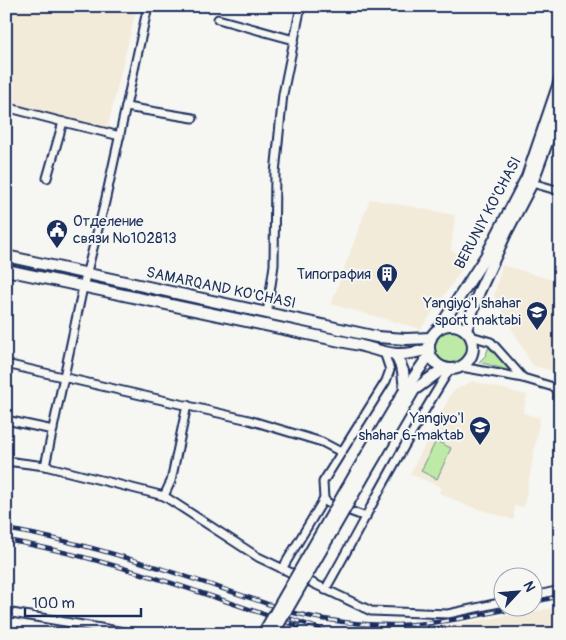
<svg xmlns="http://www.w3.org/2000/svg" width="566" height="640" font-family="Pangolin,sans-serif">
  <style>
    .built { fill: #f3ebd9 }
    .green { fill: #beeaa8; stroke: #6c8c83 }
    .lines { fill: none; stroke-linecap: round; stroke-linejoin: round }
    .minor-casing { stroke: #1b2f5e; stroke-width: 11 }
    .secondary-casing { stroke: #1b2f5e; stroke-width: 14 }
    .minor { stroke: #f6f6f2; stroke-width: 7 }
    .secondary { stroke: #f6f6f2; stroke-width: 10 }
    .rail-casing { stroke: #1b2f5e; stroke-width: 4.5 }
    .rail { stroke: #f6f6f2; stroke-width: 2.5; stroke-dasharray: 8; stroke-linecap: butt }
    .secondary-bridge-casing { stroke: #1b2f5e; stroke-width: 14; stroke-linecap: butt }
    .secondary-bridge { stroke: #f6f6f2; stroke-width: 10 }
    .labels { text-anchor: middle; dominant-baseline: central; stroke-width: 4; stroke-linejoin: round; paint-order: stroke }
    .street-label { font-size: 15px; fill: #1b2f5e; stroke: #f6f6f2 }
    .poi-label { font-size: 15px; fill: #1b2f5e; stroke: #f6f6f2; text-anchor: end }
  </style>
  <rect width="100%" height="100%" fill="#f6f6f2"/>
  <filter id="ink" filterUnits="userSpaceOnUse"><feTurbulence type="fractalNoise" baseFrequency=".02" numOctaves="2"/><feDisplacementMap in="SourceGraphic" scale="10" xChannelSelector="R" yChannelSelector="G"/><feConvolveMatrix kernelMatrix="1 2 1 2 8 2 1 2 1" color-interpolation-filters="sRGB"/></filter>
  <g filter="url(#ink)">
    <g class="built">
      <polygon points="15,6 137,6 107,130 6,103 6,52"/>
      <polygon points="370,199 455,215 451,250 469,259 421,329 331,304"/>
      <polygon points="502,265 560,282 560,373 532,365 494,296"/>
      <polygon points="472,381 527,395 523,413 540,418 524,507 514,506 514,520 465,505 439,493 441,487 410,474 452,392"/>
      <polygon points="560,607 560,634 420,634 422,627 452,625"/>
    </g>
    <g class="green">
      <circle cx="452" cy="346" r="17"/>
      <polygon points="489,346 511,371 479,362 486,355"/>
      <polygon points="436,441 451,448 437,479 421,471"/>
    </g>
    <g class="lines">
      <g class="minor-casing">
        <g id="minor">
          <polyline points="218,19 294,40"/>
          <polyline points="6,107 63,122"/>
          <polyline points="126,107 193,118"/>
          <polyline points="47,178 63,122 120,136"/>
          <polyline points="532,183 560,191"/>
          <polyline points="267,313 274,265 275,173 283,94 301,6"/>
          <polyline points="471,336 491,342 523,378"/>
          <polyline points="6,364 249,420 322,442 341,452"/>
          <polyline points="461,367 523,378 560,389"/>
          <polyline points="6,420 53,430"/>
          <polyline points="6,461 45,466 164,496 258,557 371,611 448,614 504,602"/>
          <polyline points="45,466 83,287 105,202 148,6"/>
          <polyline points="164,496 171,481 187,405"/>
          <polyline points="366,517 328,503 324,499 323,482 386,381 390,370 384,352"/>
          <polyline points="282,569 324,499"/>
          <path d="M325,590c42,-74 80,-150 125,-221"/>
          <polyline points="534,596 560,590"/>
          <polyline points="6,612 136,634"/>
        </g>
      </g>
      <g class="secondary-casing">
        <g id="secondary">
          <polyline points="6,256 377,337 406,339 431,338"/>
          <path d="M6,270l353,75c31,9 39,13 70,4"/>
          <circle cx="451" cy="347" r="22"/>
          <polyline points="440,327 486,256 527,177 560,80"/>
          <polyline points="466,330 479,292 506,233 532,183 560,107"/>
          <polyline points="396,355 403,371 405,390"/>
          <polyline points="354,476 405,390 430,354"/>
          <polyline points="361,481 414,390 444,368"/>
        </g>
      </g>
      <use href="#minor" class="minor"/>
      <use href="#secondary" class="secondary"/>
      <g class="rail-casing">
        <g id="rail">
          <path d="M6,529c99,17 193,52 288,84 80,19 139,14 218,-5"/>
          <path d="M6,540c101,18 196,53 292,86"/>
          <polyline points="534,602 560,596"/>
          <polyline points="505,611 528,608"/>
          <polyline points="292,619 334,634"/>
          <polyline points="429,627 458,634"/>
        </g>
      </g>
      <use href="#rail" class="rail"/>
      <g class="secondary-bridge-casing">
        <g id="secondary-bridge">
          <polyline points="263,634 354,476"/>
          <polyline points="273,634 361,481"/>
        </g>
      </g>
      <use href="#secondary-bridge" class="secondary-bridge"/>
    </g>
  </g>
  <defs>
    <g id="civic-pin" transform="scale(1.125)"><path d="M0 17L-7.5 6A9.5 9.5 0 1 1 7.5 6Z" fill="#1b2f5e" stroke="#f6f6f2"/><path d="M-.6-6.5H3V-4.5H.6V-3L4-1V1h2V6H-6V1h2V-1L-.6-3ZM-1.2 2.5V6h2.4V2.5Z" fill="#fff"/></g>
    <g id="building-pin" transform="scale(1.125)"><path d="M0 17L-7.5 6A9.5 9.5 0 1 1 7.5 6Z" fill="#1b2f5e" stroke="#f6f6f2"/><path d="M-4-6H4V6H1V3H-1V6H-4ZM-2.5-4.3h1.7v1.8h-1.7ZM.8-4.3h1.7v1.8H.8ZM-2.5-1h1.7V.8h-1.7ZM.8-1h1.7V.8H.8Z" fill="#fff"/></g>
    <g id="school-pin" transform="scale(1.125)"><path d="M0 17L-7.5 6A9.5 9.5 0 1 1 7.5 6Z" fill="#1b2f5e" stroke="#f6f6f2"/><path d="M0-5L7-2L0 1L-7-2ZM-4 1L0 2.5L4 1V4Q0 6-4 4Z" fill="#fff"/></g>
  </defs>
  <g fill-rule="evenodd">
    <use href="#civic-pin" x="57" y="230"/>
    <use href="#building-pin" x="387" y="274"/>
    <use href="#school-pin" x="537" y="312"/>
    <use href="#school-pin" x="480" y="427"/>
  </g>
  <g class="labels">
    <g class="street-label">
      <text transform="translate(488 213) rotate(-62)">BERUNIY KO'CHASI</text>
      <text transform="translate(221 288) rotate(12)">SAMARQAND KO'CHASI</text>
    </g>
    <g class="poi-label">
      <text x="73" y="221" text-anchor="start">Отделение<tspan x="73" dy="17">связи №102813</tspan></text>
      <text x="371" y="274">Типография</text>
      <text x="521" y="303">Yangiyo'l shahar<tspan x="521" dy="17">sport maktabi</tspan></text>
      <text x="464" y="418">Yangiyo'l<tspan x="464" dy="17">shahar 6-maktab</tspan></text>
    </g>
  </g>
  <rect width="566" height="640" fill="none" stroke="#f6f6f2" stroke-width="25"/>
  <rect x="12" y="12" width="541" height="615" fill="none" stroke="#1b2f5e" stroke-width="2" filter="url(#ink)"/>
  <g transform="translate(518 592) rotate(64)"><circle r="24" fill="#f6f6f2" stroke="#9ea6b7"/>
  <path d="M0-4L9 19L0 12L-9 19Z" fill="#1b2f5e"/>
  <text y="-8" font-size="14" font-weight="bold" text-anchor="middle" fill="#1b2f5e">N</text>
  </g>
  <path d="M25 608v8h116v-8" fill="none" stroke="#1b2f5e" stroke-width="2.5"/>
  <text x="32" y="608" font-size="15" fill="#1b2f5e" stroke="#f6f6f2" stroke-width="4" paint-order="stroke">100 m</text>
</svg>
